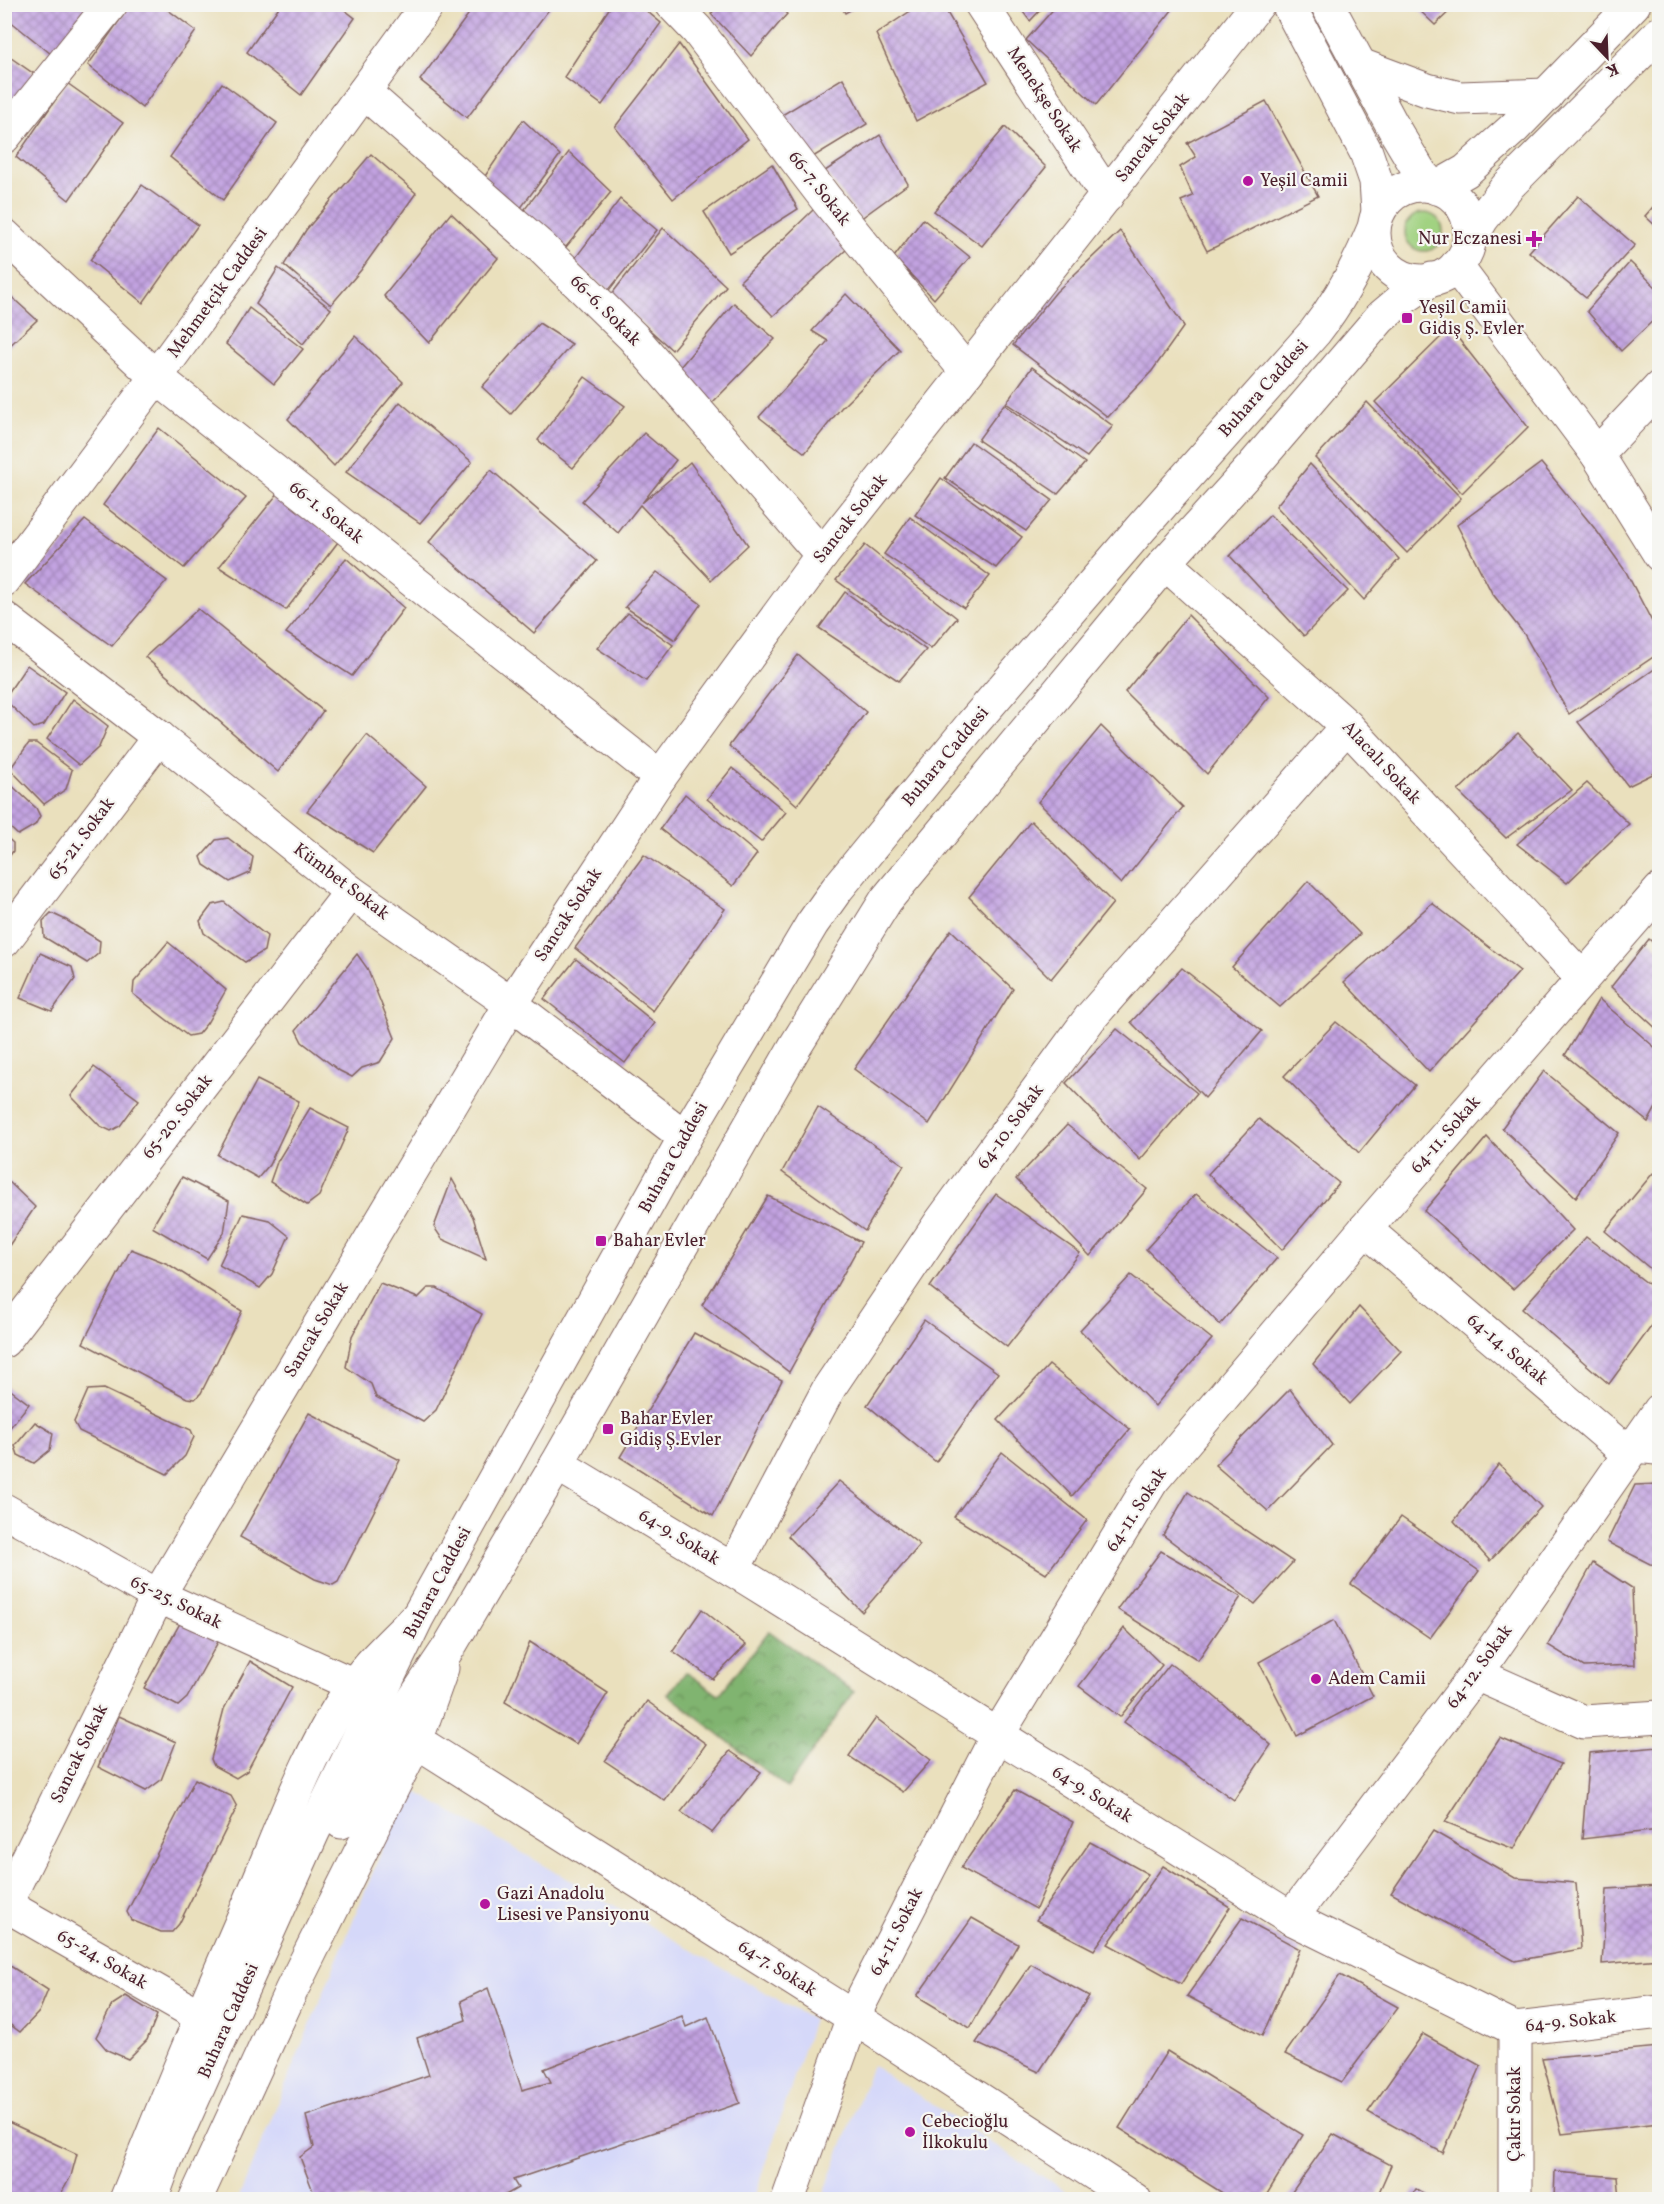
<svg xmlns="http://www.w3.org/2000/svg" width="1664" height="2204" font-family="Vollkorn,serif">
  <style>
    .built { fill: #d5d8f9 }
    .green { fill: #a1d281; stroke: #767856; stroke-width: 1.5 }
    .forest { fill: url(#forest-crowns); stroke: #656a4d; stroke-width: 1.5 }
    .building { fill: url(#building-cross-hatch) }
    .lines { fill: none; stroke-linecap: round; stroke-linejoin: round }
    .minor-casing { stroke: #82635e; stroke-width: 35 }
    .tertiary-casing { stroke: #82635e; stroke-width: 35 }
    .secondary-casing { stroke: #82635e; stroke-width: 35 }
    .primary-casing { stroke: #82635e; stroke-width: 35 }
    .minor { stroke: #fff; stroke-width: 33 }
    .tertiary { stroke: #fff; stroke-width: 33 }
    .secondary { stroke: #fff; stroke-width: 33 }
    .primary { stroke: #fff; stroke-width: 33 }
    .poi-dot { fill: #b5179e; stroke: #f6f6f2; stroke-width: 2 }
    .labels { text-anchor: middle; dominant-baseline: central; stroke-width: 4.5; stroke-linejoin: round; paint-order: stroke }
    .street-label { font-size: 18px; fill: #4a1f2b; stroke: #f6f6f2 }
    .poi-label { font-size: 18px; fill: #4a1f2b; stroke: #f6f6f2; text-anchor: start }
  </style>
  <defs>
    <pattern id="forest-crowns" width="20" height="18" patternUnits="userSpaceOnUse" patternTransform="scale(1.5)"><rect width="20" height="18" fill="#80b46f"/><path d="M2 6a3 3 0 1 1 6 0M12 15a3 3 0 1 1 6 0" fill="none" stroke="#6b925b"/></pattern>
    <pattern id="building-cross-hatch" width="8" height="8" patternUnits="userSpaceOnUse" patternTransform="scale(1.5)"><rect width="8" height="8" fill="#c2a3e1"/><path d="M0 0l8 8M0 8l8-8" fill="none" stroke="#a084b7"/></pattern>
  </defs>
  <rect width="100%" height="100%" fill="#f6f6f2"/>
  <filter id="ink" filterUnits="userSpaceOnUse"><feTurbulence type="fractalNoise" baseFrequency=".0167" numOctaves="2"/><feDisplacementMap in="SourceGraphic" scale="12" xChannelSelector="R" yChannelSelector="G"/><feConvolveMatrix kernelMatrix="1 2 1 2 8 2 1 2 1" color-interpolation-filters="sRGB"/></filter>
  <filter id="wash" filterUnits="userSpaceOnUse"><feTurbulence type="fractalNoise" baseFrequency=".008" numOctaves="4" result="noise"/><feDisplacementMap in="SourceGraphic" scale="24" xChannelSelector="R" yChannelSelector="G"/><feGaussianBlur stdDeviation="1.35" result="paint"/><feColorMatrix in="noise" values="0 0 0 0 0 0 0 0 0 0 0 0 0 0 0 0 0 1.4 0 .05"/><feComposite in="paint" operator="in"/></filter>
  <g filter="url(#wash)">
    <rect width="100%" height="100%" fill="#eae0bd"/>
    <g class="built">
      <polygon points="408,1787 813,2020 754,2199 238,2200"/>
      <polygon points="872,2065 1077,2199 822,2199"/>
    </g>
    <circle class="green" cx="1424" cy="232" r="19"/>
    <polygon class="forest" points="769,1631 854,1692 787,1788 668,1694 686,1672 719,1695"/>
    <g id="blocks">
      <g class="building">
        <polygon points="10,4 93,4 56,58 4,16 4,12"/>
        <polygon points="131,4 160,4 196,31 142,108 88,65"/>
        <polygon points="281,4 337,4 355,18 301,95 247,52"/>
        <polygon points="476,4 553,4 467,118 420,80"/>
        <polygon points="612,4 638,4 661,23 602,105 564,77"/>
        <polygon points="719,4 776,4 787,14 751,56 711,14"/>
        <polygon points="840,4 861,4 845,13"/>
        <polygon points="921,4 942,4 988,82 916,121 876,34"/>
        <polygon points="1017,4 1046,4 1030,21"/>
        <polygon points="1058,4 1072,4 1082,11 1087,4 1177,4 1096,105 1026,40"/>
        <polygon points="1414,5 1456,5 1435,25"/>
        <polygon points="679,44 748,139 673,199 615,127"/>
        <polygon points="4,53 34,74 4,116"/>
        <polygon points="843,78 867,124 813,157 782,115"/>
        <polygon points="67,83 123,123 69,200 16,157"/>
        <polygon points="222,83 277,123 223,200 170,157"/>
        <polygon points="1266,101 1318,196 1207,251 1181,201 1193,196 1180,167 1196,157 1187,143"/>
        <polygon points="523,120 560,155 520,209 481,182"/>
        <polygon points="1005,127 1046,167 982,246 934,211"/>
        <polygon points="880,135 908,184 860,219 825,171"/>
        <polygon points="569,152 611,192 566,247 521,214"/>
        <polygon points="371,154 416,193 361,270 331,305 284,265 306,230"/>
        <polygon points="772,164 798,209 729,253 704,212"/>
        <polygon points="142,185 198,225 143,303 90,260"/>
        <polygon points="1578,196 1635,245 1586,298 1529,252"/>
        <polygon points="620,199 657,230 609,290 573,261"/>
        <polygon points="1659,200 1659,229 1645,216"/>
        <polygon points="814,209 847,249 773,316 740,281"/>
        <polygon points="451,213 498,258 429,343 384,296"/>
        <polygon points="923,219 970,257 934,299 894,257"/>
        <polygon points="663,228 726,286 672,350 611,295"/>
        <polygon points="1120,231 1184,326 1152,371 1108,417 1013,345 1056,292"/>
        <polygon points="1630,262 1659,290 1659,315 1621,351 1587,311"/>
        <polygon points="278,268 331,309 303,344 256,304"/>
        <polygon points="4,290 37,320 4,351"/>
        <polygon points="846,294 900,350 841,408 805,453 759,417 828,341 812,331"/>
        <polygon points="734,303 775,339 709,406 675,373"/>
        <polygon points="249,308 303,349 274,384 226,344"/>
        <polygon points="539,323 572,344 511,414 482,387"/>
        <polygon points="1450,328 1528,427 1462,493 1375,402"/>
        <polygon points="355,336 403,382 334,466 288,419"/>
        <polygon points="1032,367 1113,426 1087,457 1006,403"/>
        <polygon points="585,377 625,406 573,468 538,440"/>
        <polygon points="400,402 472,462 420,523 346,472"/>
        <polygon points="1367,402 1461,498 1407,553 1315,458"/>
        <polygon points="1004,404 1085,463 1058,494 978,440"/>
        <polygon points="159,428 246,498 184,568 103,505"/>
        <polygon points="644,433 676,460 642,503 690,462 748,545 711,580 640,505 618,533 582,501"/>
        <polygon points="971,442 1052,500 1026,531 945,478"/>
        <polygon points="1541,463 1596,530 1626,572 1659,635 1659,653 1569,714 1524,634 1492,593 1457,525"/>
        <polygon points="1310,464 1399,559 1364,600 1276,506"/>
        <polygon points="491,470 597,561 534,633 429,542"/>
        <polygon points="941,478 1022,537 996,568 915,515"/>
        <polygon points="279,492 338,542 286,610 219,567"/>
        <polygon points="1270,515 1348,591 1304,636 1230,556"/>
        <polygon points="910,517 990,576 964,608 884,554"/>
        <polygon points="85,520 167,581 112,646 25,584"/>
        <polygon points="865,545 957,618 931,649 836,580"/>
        <polygon points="346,558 404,608 352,676 286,633"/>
        <polygon points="657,572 701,604 675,640 625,607"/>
        <polygon points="845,592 926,650 899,681 819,628"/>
        <polygon points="198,609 323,711 278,772 145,657"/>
        <polygon points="628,613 673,645 646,681 597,648"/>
        <polygon points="1188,615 1269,697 1207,774 1125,692"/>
        <polygon points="798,655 866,712 797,805 729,746"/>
        <polygon points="27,665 65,692 44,725 34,728 4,699"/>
        <polygon points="1659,666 1659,771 1628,786 1578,722"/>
        <polygon points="73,699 108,726 99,747 79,765 47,739"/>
        <polygon points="1101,726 1183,807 1121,884 1038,802"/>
        <polygon points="1518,733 1572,790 1506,838 1458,791"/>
        <polygon points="367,735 426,786 373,853 307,811"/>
        <polygon points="29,743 36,743 72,770 66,789 44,804 10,769"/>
        <polygon points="732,768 786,812 761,842 707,799"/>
        <polygon points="6,780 36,808 40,816 35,825 18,835 4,822"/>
        <polygon points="1587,783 1629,824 1567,883 1517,844"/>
        <polygon points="685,794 757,854 733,886 660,829"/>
        <polygon points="1031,821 1113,903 1051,979 969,897"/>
        <polygon points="4,835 13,843 13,851 4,864"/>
        <polygon points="228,838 253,857 250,873 230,882 204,865 201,857 216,840"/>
        <polygon points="644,855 725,909 653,1011 575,948"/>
        <polygon points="1308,881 1360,934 1280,1007 1232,967"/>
        <polygon points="224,902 267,936 264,951 245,962 204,933 200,921 212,905"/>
        <polygon points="1432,903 1520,971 1429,1072 1344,982"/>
        <polygon points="51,913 66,920 100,941 99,953 87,963 44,937 43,921"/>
        <polygon points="951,930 1013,989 929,1124 854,1069"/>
        <polygon points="1649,939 1659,948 1659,1031 1611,987"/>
        <polygon points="168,942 226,990 207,1023 198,1034 188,1036 133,994 134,982"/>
        <polygon points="40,953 72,967 75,979 52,1011 20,998"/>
        <polygon points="357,954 367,968 395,1038 380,1062 362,1068 352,1077 340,1071 302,1042 296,1030"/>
        <polygon points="576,959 655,1023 625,1063 544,999"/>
        <polygon points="1182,968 1262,1031 1205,1098 1131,1022"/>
        <polygon points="1599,999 1659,1051 1659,1102 1648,1122 1565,1055"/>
        <polygon points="1336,1022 1415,1085 1359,1153 1284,1076"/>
        <polygon points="1117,1029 1197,1093 1140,1160 1066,1083"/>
        <polygon points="94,1067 139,1100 120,1126 111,1131 100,1126 71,1096"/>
        <polygon points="1544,1071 1619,1133 1576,1197 1502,1128"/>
        <polygon points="257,1080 299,1101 269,1165 258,1178 217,1155"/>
        <polygon points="818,1107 904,1165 865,1231 782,1172"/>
        <polygon points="310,1108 349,1128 319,1196 307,1205 270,1182 277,1162"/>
        <polygon points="1259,1119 1339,1183 1282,1250 1208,1174"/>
        <polygon points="1067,1125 1147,1189 1090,1256 1016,1179"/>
        <polygon points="1487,1137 1573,1230 1513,1289 1424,1211"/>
        <polygon points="1653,1173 1659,1178 1659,1276 1605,1231"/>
        <polygon points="4,1177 35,1207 4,1253"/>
        <polygon points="182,1177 229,1201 224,1233 207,1259 152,1227"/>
        <polygon points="452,1179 473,1217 486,1259 442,1239 434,1227"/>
        <polygon points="996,1194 1080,1253 1007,1347 930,1287"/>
        <polygon points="1196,1194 1277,1258 1220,1325 1146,1249"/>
        <polygon points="768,1196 861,1242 789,1372 702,1305"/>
        <polygon points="243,1214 269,1220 289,1236 272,1274 260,1288 219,1265"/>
        <polygon points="1586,1237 1659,1292 1659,1316 1609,1384 1522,1309"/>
        <polygon points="131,1249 168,1264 242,1311 201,1393 195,1399 187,1398 83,1343"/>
        <polygon points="1131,1275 1212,1339 1155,1406 1080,1330"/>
        <polygon points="380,1283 418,1298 428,1288 437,1288 482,1314 436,1410 423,1422 376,1397 371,1384 346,1367 352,1336"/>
        <polygon points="1359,1307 1401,1351 1350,1404 1313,1364"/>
        <polygon points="924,1320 998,1373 936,1462 867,1405"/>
        <polygon points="694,1333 782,1380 713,1516 620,1457"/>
        <polygon points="1049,1365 1130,1429 1072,1496 998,1420"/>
        <polygon points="4,1385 29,1404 4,1435"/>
        <polygon points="104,1389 191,1430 194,1437 185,1456 167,1474 79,1431 74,1422 88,1390"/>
        <polygon points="1290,1389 1332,1445 1268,1511 1215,1465"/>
        <polygon points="309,1413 400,1460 338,1582 333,1585 315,1579 240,1537"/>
        <polygon points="35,1422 53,1433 50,1450 34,1463 18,1455 15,1446"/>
        <polygon points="1002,1452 1087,1520 1046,1574 954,1517"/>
        <polygon points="1499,1464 1541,1507 1490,1561 1454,1521"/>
        <polygon points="839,1481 920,1545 862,1612 788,1536"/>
        <polygon points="1659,1484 1659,1565 1650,1564 1607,1542 1635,1485"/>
        <polygon points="1188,1492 1293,1562 1255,1604 1163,1535"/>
        <polygon points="1401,1517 1479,1571 1430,1638 1351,1584"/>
        <polygon points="1161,1551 1241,1597 1198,1660 1117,1609"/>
        <polygon points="1593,1563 1632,1588 1635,1665 1584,1667 1548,1645"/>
        <polygon points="702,1609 746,1645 713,1679 673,1651"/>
        <polygon points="183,1618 224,1631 187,1698 178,1706 144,1688"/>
        <polygon points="1334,1620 1373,1696 1297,1736 1259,1662"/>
        <polygon points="1124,1628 1162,1665 1120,1717 1079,1686"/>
        <polygon points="530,1642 608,1693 576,1744 505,1702"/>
        <polygon points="250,1661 292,1687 247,1771 236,1778 214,1766 211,1759 224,1709"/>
        <polygon points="1170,1664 1209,1692 1271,1745 1234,1800 1124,1722"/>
        <polygon points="647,1701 706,1744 665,1801 605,1761"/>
        <polygon points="119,1716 176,1742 161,1780 146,1791 98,1767"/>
        <polygon points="876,1718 931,1760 903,1792 849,1756"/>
        <polygon points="1500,1738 1561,1764 1514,1849 1445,1822"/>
        <polygon points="1659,1747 1659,1830 1582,1839 1589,1753"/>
        <polygon points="730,1751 761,1772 712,1833 681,1812"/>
        <polygon points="195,1779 231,1796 237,1807 179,1924 172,1932 161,1932 131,1920 127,1912"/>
        <polygon points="1015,1790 1073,1822 1036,1909 961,1868"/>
        <polygon points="1433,1831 1515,1878 1576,1883 1581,1949 1515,1961 1391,1893"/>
        <polygon points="1090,1842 1148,1874 1094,1950 1036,1920"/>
        <polygon points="1163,1866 1230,1907 1181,1984 1108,1944"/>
        <polygon points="1659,1886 1659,1959 1602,1964 1607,1889"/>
        <polygon points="972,1918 1018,1944 970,2028 917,1996"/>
        <polygon points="1242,1918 1300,1949 1262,2036 1187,1996"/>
        <polygon points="4,1962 48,1990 39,2012 20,2032 4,2020"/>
        <polygon points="1031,1964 1089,1996 1039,2072 976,2043"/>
        <polygon points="1340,1975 1398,2007 1342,2082 1285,2054"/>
        <polygon points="488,1988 522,2090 551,2082 544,2069 682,2016 686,2027 708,2017 740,2103 513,2180 518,2188 502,2197 502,2199 316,2199 300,2157 314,2147 306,2116 429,2075 417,2038 466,2020 461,2001"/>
        <polygon points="126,1996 157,2015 147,2040 128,2059 107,2050 96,2037 112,2005"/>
        <polygon points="1423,2034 1481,2066 1443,2153 1368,2112"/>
        <polygon points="1659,2047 1659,2123 1562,2134 1542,2058"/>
        <polygon points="1167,2051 1303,2135 1264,2199 1232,2199 1119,2128"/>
        <polygon points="4,2120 77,2154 71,2176 58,2199 4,2199"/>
        <polygon points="1333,2134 1391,2165 1376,2199 1287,2199"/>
        <polygon points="1555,2172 1618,2177 1620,2199 1554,2199"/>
        <polygon points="1416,2189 1434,2199 1409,2199"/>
      </g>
    </g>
  </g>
  <g filter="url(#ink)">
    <use href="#blocks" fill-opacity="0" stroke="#82635e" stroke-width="1.5"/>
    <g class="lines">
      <g class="minor-casing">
        <g id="minor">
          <polyline points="672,4 697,30 826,199 967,372"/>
          <polyline points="981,4 1107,196"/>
          <polyline points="364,92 540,246 633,337 822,555"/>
          <polyline points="4,137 111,4"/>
          <polyline points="4,235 156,377 660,777"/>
          <polyline points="1456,266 1597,454 1660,555"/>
          <polyline points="1597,454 1660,387"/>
          <polyline points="1165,563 1347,726 1582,978"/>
          <polyline points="4,580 156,377 428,4"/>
          <polyline points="4,618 159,737 351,892 511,1004 685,1137"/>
          <polyline points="4,941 159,737"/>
          <polyline points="1365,1229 1617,1444 1656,1448"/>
          <polyline points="4,1341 351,892"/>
          <polyline points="557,1464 748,1579 1291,1918 1515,2029 1660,2012"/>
          <polyline points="4,1510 158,1596 354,1685"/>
          <polyline points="733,1570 829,1388 940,1223 1090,1018 1347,726"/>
          <polyline points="1476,1674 1584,1722 1660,1717"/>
          <polyline points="416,1741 853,2017 1135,2200"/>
          <polyline points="4,1904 200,2016"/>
          <polyline points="4,1907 158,1596 511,1004 660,777 822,555 1258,4"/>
          <polyline points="1291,1918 1476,1674 1660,1410"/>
          <polyline points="788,2200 853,2017 997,1736 1152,1481 1365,1229 1660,890"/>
          <polyline points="1515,2200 1515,2029"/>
        </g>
      </g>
      <g class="tertiary-casing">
        <g id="tertiary">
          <polyline points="1288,4 1366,152 1376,181 1378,212"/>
          <polyline points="1327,4 1397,134 1421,174 1432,186"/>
          <polyline points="1360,65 1427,90 1460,98 1547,95"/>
        </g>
      </g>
      <g class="secondary-casing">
        <g id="secondary">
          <path d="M126,2200c40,-100 81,-199 124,-298 30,-70 59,-154 103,-216 18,-25 41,-46 62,-67"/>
          <polyline points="195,2200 291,1991 416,1741 442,1668"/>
        </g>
      </g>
      <g class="primary-casing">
        <g id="primary">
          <circle cx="1422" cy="233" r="48"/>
          <polyline points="1436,188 1466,171 1514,128 1634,4"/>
          <polyline points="1469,241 1482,219 1507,187 1660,33"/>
          <polyline points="341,1822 394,1729 449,1647 557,1464 796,1045 886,900 1165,563 1253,466 1380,318 1405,297 1432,279"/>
          <path d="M151,2200l15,-41 147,-327 104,-214 268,-481 127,-213 25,-35 136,-166 168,-195 174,-196c25,-32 43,-65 58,-102"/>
        </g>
      </g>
      <use href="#minor" class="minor"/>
      <use href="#tertiary" class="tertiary"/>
      <use href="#secondary" class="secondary"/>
      <use href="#primary" class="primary"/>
    </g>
  </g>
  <g class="poi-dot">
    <circle cx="1248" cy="181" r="6"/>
    <path d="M1531 230h6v6h6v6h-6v6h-6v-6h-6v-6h6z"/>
    <rect x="1401" y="312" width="12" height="12" rx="3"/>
    <rect x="595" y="1235" width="12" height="12" rx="3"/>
    <rect x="602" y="1423" width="12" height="12" rx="3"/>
    <circle cx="1316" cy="1679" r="6"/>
    <circle cx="485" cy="1904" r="6"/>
    <circle cx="910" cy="2132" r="6"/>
  </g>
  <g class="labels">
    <g class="street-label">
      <text transform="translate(1044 100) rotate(57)">Menekşe Sokak</text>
      <text transform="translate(1153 138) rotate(-52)">Sancak Sokak</text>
      <text transform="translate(819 189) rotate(52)">66-7. Sokak</text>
      <text transform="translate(218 293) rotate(-54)">Mehmetçik Caddesi</text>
      <text transform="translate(605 311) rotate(45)">66-6. Sokak</text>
      <text transform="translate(1264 389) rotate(-48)">Buhara Caddesi</text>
      <text transform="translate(326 513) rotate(38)">66-1. Sokak</text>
      <text transform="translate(851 519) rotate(-52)">Sancak Sokak</text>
      <text transform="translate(946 757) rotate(-50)">Buhara Caddesi</text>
      <text transform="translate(1381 763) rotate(47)">Alacalı Sokak</text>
      <text transform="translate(82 839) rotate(-53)">65-21. Sokak</text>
      <text transform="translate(341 882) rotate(37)">Kümbet Sokak</text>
      <text transform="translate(569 915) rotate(-57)">Sancak Sokak</text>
      <text transform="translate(178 1117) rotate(-52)">65-20. Sokak</text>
      <text transform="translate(1011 1127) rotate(-54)">64-10. Sokak</text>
      <text transform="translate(1446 1135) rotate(-49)">64-11. Sokak</text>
      <text transform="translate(674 1158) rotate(-61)">Buhara Caddesi</text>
      <text transform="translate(317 1330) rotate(-59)">Sancak Sokak</text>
      <text transform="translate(1507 1350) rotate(40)">64-14. Sokak</text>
      <text transform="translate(1137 1510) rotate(-57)">64-11. Sokak</text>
      <text transform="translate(679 1538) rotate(31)">64-9. Sokak</text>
      <text transform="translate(438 1583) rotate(-62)">Buhara Caddesi</text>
      <text transform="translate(176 1603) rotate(26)">65-25. Sokak</text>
      <text transform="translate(1480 1667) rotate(-54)">64-12. Sokak</text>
      <text transform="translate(80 1754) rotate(-64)">Sancak Sokak</text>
      <text transform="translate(1092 1795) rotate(32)">64-9. Sokak</text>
      <text transform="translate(897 1932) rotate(-63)">64-11. Sokak</text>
      <text transform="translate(102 1960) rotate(30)">65-24. Sokak</text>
      <text transform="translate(777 1969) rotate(32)">64-7. Sokak</text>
      <text transform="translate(229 2021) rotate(-66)">Buhara Caddesi</text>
      <text transform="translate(1571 2022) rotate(-6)">64-9. Sokak</text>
      <text transform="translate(1515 2114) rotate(-90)">Çakır Sokak</text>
    </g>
    <g class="poi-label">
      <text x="1260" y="181">Yeşil Camii</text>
      <text x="1522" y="239" text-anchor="end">Nur Eczanesi</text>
      <text x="1419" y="308">Yeşil Camii<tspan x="1419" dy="21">Gidiş Ş. Evler</tspan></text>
      <text x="613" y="1241">Bahar Evler</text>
      <text x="620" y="1419">Bahar Evler<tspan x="620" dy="21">Gidiş Ş.Evler</tspan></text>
      <text x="1328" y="1679">Adem Camii</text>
      <text x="497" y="1894">Gazi Anadolu<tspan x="497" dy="21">Lisesi ve Pansiyonu</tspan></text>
      <text x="922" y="2122">Cebecioğlu<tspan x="922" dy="21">İlkokulu</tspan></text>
    </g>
  </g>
  <rect width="1664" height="2204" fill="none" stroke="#f6f6f2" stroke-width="24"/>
  <g transform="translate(1607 57) rotate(157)" stroke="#f6f6f2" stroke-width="4.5" paint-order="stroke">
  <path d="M0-4.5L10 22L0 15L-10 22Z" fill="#4a1f2b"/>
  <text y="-9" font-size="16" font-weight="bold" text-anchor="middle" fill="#4a1f2b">K</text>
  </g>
</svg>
